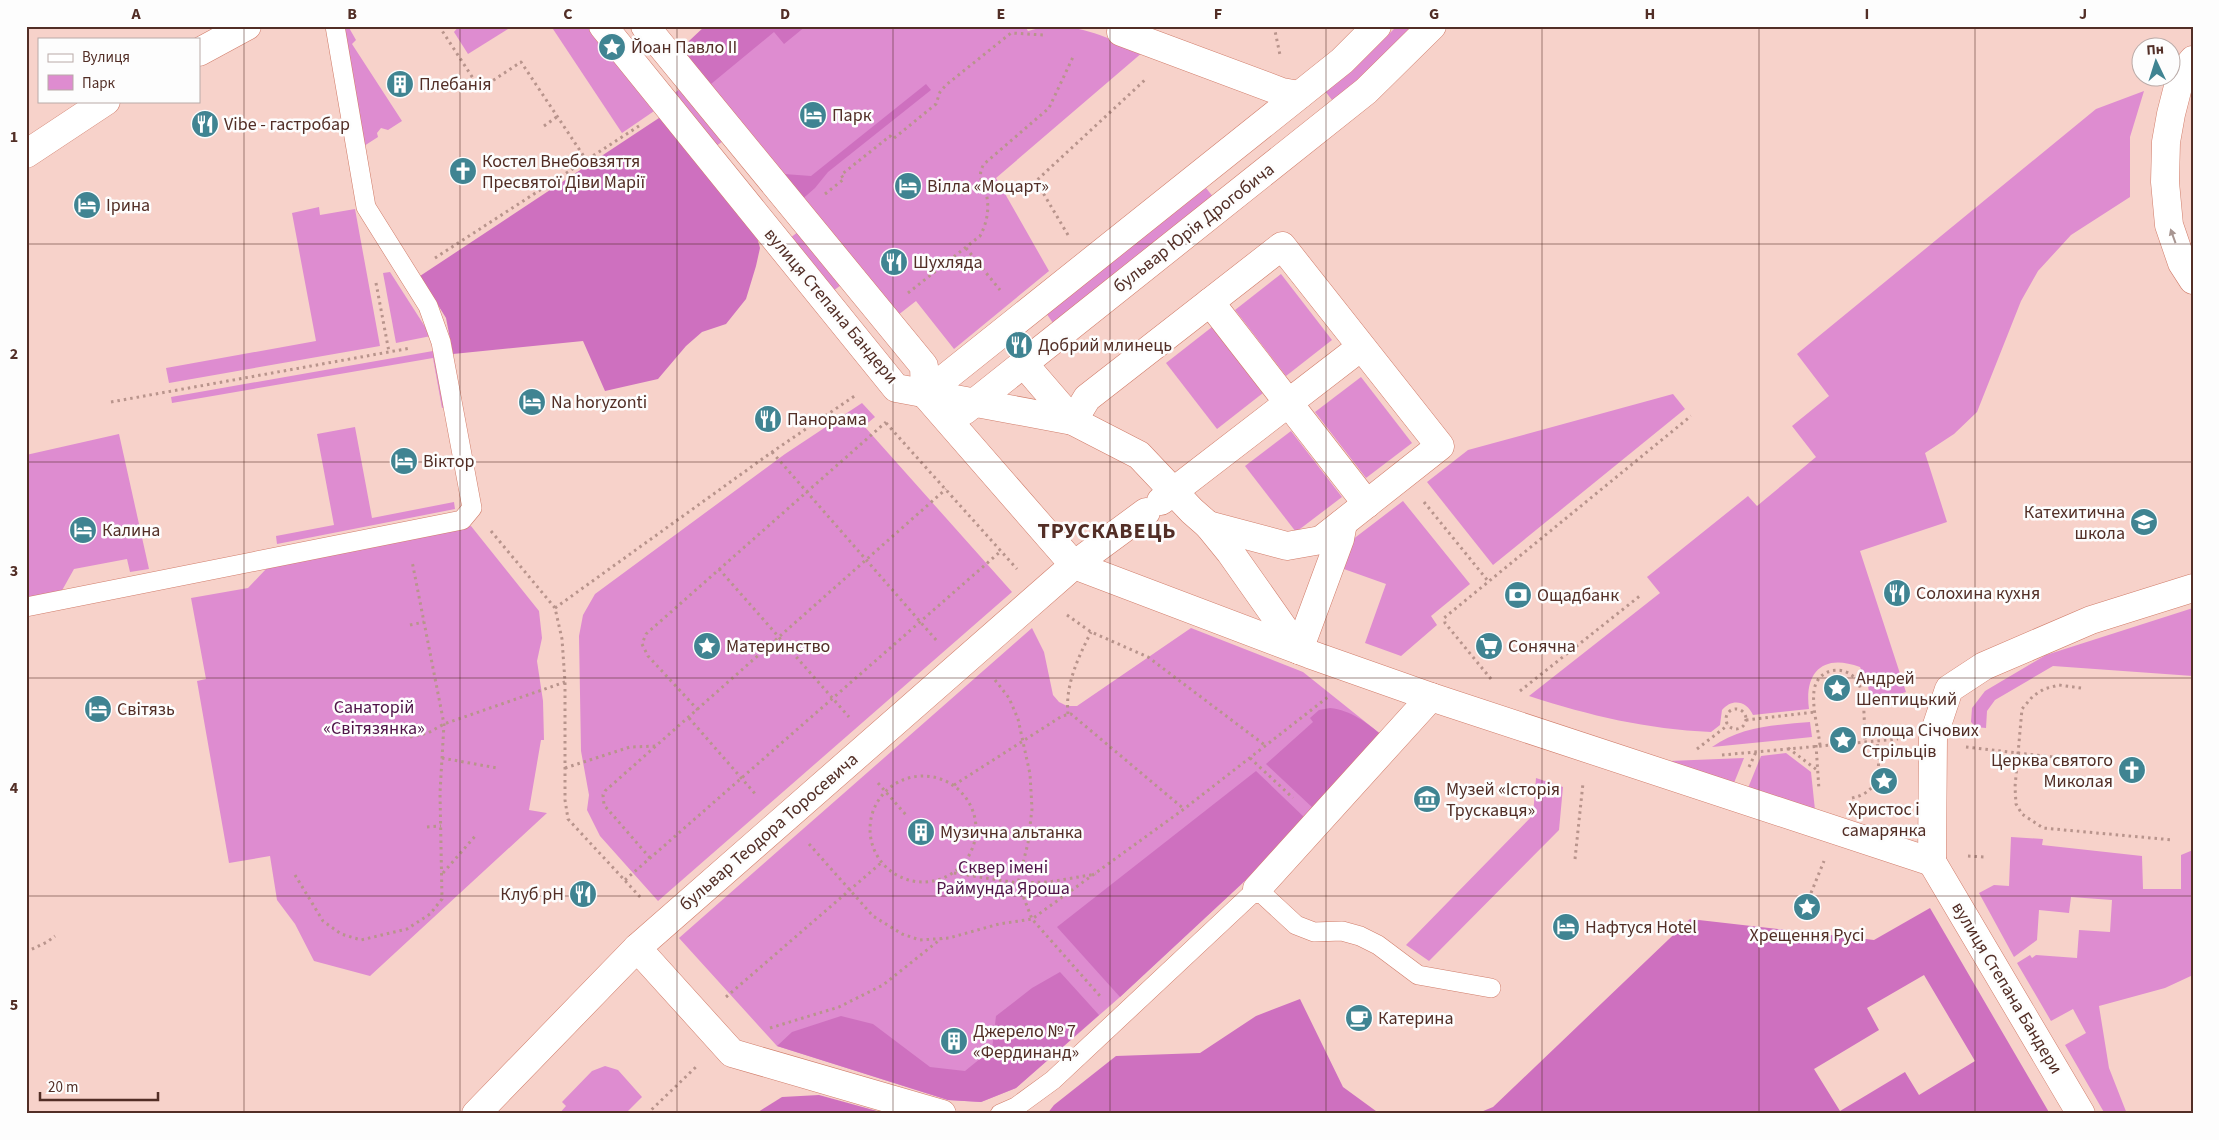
<svg xmlns="http://www.w3.org/2000/svg" width="2219" height="1140" font-family="'Source Sans 3',sans-serif">
  <style>
    .green { fill: #de8cd0 }
    .forest { fill: #ce70bf; fill-rule: evenodd }
    .lines { fill: none; stroke-linecap: round; stroke-linejoin: round }
    .lane-casing { stroke: #d07c69; stroke-width: 20 }
    .street-casing { stroke: #d07c69; stroke-width: 29 }
    .path { stroke: #b8948c; stroke-width: 3; stroke-dasharray: 2.5 4; stroke-linecap: butt }
    .lane { stroke: #fff; stroke-width: 19 }
    .street { stroke: #fff; stroke-width: 28 }
    .oneway { fill: #a89692 }
    .grid { fill: none; stroke: #522e26; stroke-width: 1; stroke-opacity: 0.55 }
    .labels { text-anchor: middle; dominant-baseline: central; stroke-width: 5; stroke-linejoin: round; paint-order: stroke }
    .poi-label { font-size: 18px; fill: #522e26; stroke: #fdfdfd; text-anchor: start }
    .street-label { font-size: 18px; fill: #522e26; stroke: #fdfdfd }
    .park-label { font-size: 18px; fill: #4e1347; stroke: #fdfdfd }
    .district-label { font-size: 22px; font-weight: bold; letter-spacing: 1px; fill: #522e26; stroke: #fdfdfd }
    .neatline { fill: none; stroke: #522e26; stroke-width: 2 }
    .grid-label { font-size: 16px; text-anchor: middle; font-weight: bold; fill: #522e26 }
  </style>
  <rect width="100%" height="100%" fill="#f7d2ca"/>
  <g class="green">
    <polygon points="344,26 348,26 356,40 352,44 402,121 388,130 381,128 377,133 378,137 364,146"/>
    <polygon points="459,26 513,26 468,54 454,32"/>
    <polygon points="551,26 594,26 660,107 622,133"/>
    <path d="M705,26h320l3,5c44,-13 75,6 115,21l-147,126 53,93 -95,78 -38,-48 -23,18 -189,-230z"/>
    <polygon points="1397,26 1414,26 1358,81 1332,100 1325,91 1352,71"/>
    <polygon points="681,88 723,141 715,147 672,95"/>
    <path d="M2144,91l-14,46v60l-59,38 -33,36 -17,30 -44,111 -23,22 -29,19 22,69 -87,29 46,141 -35,11 -3,-17 -8,-19c-37,-14 -56,5 -51,42l-56,6c-6,-14 -21,-17 -31,-5l-2,15 -9,7c-65,-3 -120,-16 -182,-36l131,-103 -13,-16 101,-81 9,10 59,-49 -24,-31 37,-30 -32,-42 299,-245z"/>
    <polygon points="1206,188 1214,198 1053,323 1046,313"/>
    <polygon points="319,207 320,215 355,209 380,346 169,383 166,368 316,341 292,213"/>
    <polygon points="798,232 841,285 833,291 790,238"/>
    <polygon points="390,272 431,336 396,343 383,273"/>
    <polygon points="1281,274 1332,340 1286,376 1235,310"/>
    <polygon points="1212,327 1263,393 1217,429 1166,363"/>
    <polygon points="433,351 440,357 449,407 442,408 433,358 172,403 171,397"/>
    <polygon points="1361,377 1412,443 1366,478 1315,412"/>
    <polygon points="1673,394 1685,409 1493,565 1427,482 1468,450"/>
    <polygon points="862,403 875,417 864,426 1012,592 658,901 600,836 587,810 589,795 581,751 579,636 583,615 595,594 785,454"/>
    <polygon points="355,427 372,518 454,502 455,509 277,544 276,536 334,525 317,434"/>
    <polygon points="1291,431 1342,497 1296,532 1245,466"/>
    <polygon points="119,434 149,569 130,572 127,559 74,569 60,594 26,600 26,455"/>
    <polygon points="1403,501 1470,584 1431,616 1437,625 1401,656 1365,643 1386,584 1341,568 1352,540"/>
    <polygon points="471,526 539,611 542,638 537,661 543,701 544,740 541,740 529,810 547,813 370,976 314,961 295,924 277,900 270,856 229,863 197,681 206,679 191,598 248,588 267,568"/>
    <polygon points="2193,608 2193,676 2053,666 1995,700 1987,711 1986,728 1976,727 1971,722 1972,708 1985,691 2046,655"/>
    <polygon points="1032,628 1044,652 1053,695 1059,702 1067,706 1077,706 1191,628 1303,672 1383,736 1263,864 1120,997 1016,1088 981,1102 948,1100 777,1046 679,938"/>
    <path d="M1810,722l2,15 -100,10c29,-21 64,-22 98,-25z"/>
    <polygon points="1786,753 1811,772 1815,810 1748,788 1761,756"/>
    <polygon points="1744,758 1734,783 1669,761"/>
    <polygon points="1536,778 1563,787 1559,830 1429,961 1406,945 1533,815"/>
    <polygon points="2011,837 2043,839 2042,845 2142,856 2143,889 2181,889 2181,855 2193,850 2193,975 2165,988 2099,1006 2109,1068 2127,1114 2105,1114 2065,1045 2086,1033 2073,1009 2051,1021 2017,963 2030,955 2032,958 2036,955 2077,958 2079,930 2110,932 2112,900 2071,897 2069,913 2039,910 2037,940 2014,957 1979,893 1994,885 2009,886"/>
    <polygon points="605,1066 618,1070 642,1097 625,1114 559,1114 566,1106 562,1102 592,1071"/>
  </g>
  <g class="forest">
    <polygon points="705,26 806,26 784,44 774,32 711,84 746,127 739,131 685,65 689,41"/>
    <polygon points="926,84 931,90 828,172 815,188 798,203 761,158 767,153 784,174 811,176"/>
    <polygon points="665,114 753,223 760,248 756,266 746,299 726,324 702,332 686,346 658,379 605,391 583,341 453,354 446,318 420,276"/>
    <path d="M1330,708c21,2 37,15 53,28l-69,73 -48,-45 47,-42 -3,-4 9,-8z"/>
    <polygon points="1256,771 1305,818 1263,864 1120,997 1057,927"/>
    <path d="M1930,908l120,206h-574l17,-7 197,-188 184,21zM1924,975l51,86 -56,34 -14,-23 -65,39 -26,-42 65,-39 -12,-22z"/>
    <polygon points="1060,972 1099,1015 1016,1088 981,1102 948,1100 777,1046 792,1032 841,1016 873,1024 930,1067 965,1071 992,1049 996,1016 1032,988"/>
    <polygon points="1300,999 1343,1087 1380,1114 1047,1114 1054,1105 1116,1056 1200,1053 1256,1016"/>
    <polygon points="819,1095 888,1114 755,1114 782,1097"/>
  </g>
  <g class="lines">
    <g class="lane-casing">
      <g id="lane">
        <polyline points="26,607 462,520 472,508 441,342 428,306 366,207 335,26"/>
        <polyline points="1000,1114 1016,1107 1053,1080 1257,889 1296,925 1314,932 1342,931 1360,936 1378,945 1418,975 1491,988"/>
      </g>
    </g>
    <g class="street-casing">
      <g id="street">
        <polyline points="603,26 896,388 1073,421 1139,455 1192,511 1208,525 1230,552 1299,650"/>
        <polyline points="645,26 924,366 925,394"/>
        <polyline points="1121,32 1282,92 1299,95"/>
        <polyline points="199,52 247,26"/>
        <polyline points="2193,60 2181,75 2171,114 2166,142 2165,182 2169,225 2182,263 2193,280"/>
        <polyline points="26,154 106,101"/>
        <polyline points="1210,302 1367,504"/>
        <polyline points="1023,363 1073,421 1087,398 1282,246 1440,446 1321,540 1287,546 1208,525"/>
        <polyline points="925,394 1074,565 1309,654 1431,697 1932,862"/>
        <polyline points="925,394 1342,61 1377,26"/>
        <polyline points="964,411 1366,91 1432,26"/>
        <polyline points="1161,501 1361,347"/>
        <polyline points="1299,650 1340,539 1343,523"/>
        <polyline points="1932,862 1933,737 1949,689 1984,666 2091,620 2193,588"/>
        <polyline points="1932,862 2081,1114"/>
        <polyline points="1257,889 1431,697"/>
        <polyline points="637,948 732,1053 942,1114"/>
        <polyline points="476,1114 637,948 1074,565 1146,512"/>
      </g>
    </g>
    <g class="path">
      <polyline points="439,26 480,89 521,62 587,161"/>
      <polyline points="1274,26 1280,55"/>
      <polyline points="544,126 558,116"/>
      <polyline points="825,194 844,179 841,175 890,136 893,139 936,104 940,92 946,85 1011,33 1044,35"/>
      <polyline points="1068,235 1036,181 1147,78"/>
      <polyline points="966,248 1000,290"/>
      <polyline points="435,258 639,126"/>
      <polyline points="376,283 389,352"/>
      <path d="M908,293l72,-57c7,-13 10,-28 6,-43 -4,-12 -9,-18 -2,-29l65,-56 24,-51"/>
      <polyline points="111,402 411,348"/>
      <polyline points="886,423 1017,569"/>
      <polyline points="772,452 937,641"/>
      <polyline points="1424,502 1488,581"/>
      <polyline points="491,531 555,608 562,639 565,682 565,800 568,819 642,899"/>
      <polyline points="719,569 849,717"/>
      <polyline points="555,608 772,452 856,395"/>
      <polyline points="1067,615 1091,632 1148,657 1266,746"/>
      <polyline points="410,625 424,622"/>
      <polyline points="1491,679 1445,623 1444,618 1691,416"/>
      <polyline points="995,680 1009,698 1018,719 1030,774 1032,809 1028,843 1018,883 1032,919 1100,996"/>
      <polyline points="2081,688 2059,685 2044,689 2033,696 2022,709 2015,787 2016,804 2022,814 2043,828 2173,840"/>
      <polyline points="1520,691 1641,595"/>
      <circle cx="1736" cy="719" r="10"/>
      <polyline points="698,710 648,656 642,644 646,634 886,422"/>
      <path d="M1068,714c-3,-29 10,-56 23,-82"/>
      <polyline points="689,718 757,796"/>
      <polyline points="1746,720 1816,712"/>
      <polyline points="410,737 428,733 444,724 565,682"/>
      <polyline points="1816,745 1819,790"/>
      <path d="M1820,745c-2,-17 -8,-37 -6,-54 3,-26 38,-28 46,-4 5,13 4,39 5,54"/>
      <polyline points="1966,747 2071,759"/>
      <polyline points="1788,748 1817,770"/>
      <polyline points="1697,749 1728,725"/>
      <polyline points="1722,755 1898,739"/>
      <polyline points="442,758 497,768"/>
      <polyline points="1250,758 1293,798"/>
      <polyline points="1749,767 1756,752"/>
      <polyline points="565,768 630,747 656,746"/>
      <circle cx="923" cy="829" r="53"/>
      <polyline points="878,783 906,815"/>
      <polyline points="954,785 1062,716 1071,714 1184,809"/>
      <polyline points="26,792 30,791"/>
      <path d="M1852,798c32,-7 27,-33 25,-58"/>
      <polyline points="427,827 441,826"/>
      <polyline points="809,844 873,916 902,934 920,940 949,938 999,924 1032,919 1184,809 1328,697"/>
      <polyline points="1968,856 1985,857"/>
      <polyline points="650,858 604,805 603,795 605,791 946,489"/>
      <polyline points="1575,859 1583,783"/>
      <polyline points="443,873 477,834"/>
      <polyline points="954,873 1018,883 1049,882 1096,874"/>
      <polyline points="295,875 323,921 341,934 361,940 407,929 430,914 442,899 440,793 444,724 412,561"/>
      <polyline points="625,880 1001,551"/>
      <polyline points="1811,893 1824,861"/>
      <polyline points="26,952 47,942 55,936"/>
      <polyline points="726,997 881,863"/>
      <polyline points="770,1028 839,1007 883,985 942,938"/>
      <polyline points="647,1114 698,1065"/>
    </g>
    <use href="#lane" class="lane"/>
    <use href="#street" class="street"/>
  </g>
  <defs><path id="oneway-solid" d="M-6-.8H1V-3.2L6.5 0L1 3.2V.8H-6Z" transform="scale(1.25)"/></defs>
  <use class="oneway" href="#oneway-solid" transform="translate(2173 236) rotate(-110)"/>
  <path class="grid" d="M244,26v1088M460,26v1088M677,26v1088M893,26v1088M1110,26v1088M1326,26v1088M1542,26v1088M1759,26v1088M1975,26v1088M26,244h2167M26,462h2167M26,678h2167M26,896h2167"/>
  <defs>
    <g id="sight-disc" transform="scale(1.4375)"><circle r="9.5" fill="#408492" stroke="#fdfdfd"/><path d="M0-6L1.8-2.2L6-1.7L2.9 1.2L3.7 5.4L0 3.3L-3.7 5.4L-2.9 1.2L-6-1.7L-1.8-2.2Z" fill="#fff"/></g>
    <g id="building-disc" transform="scale(1.4375)"><circle r="9.5" fill="#408492" stroke="#fdfdfd"/><path d="M-4-6H4V6H1V3H-1V6H-4ZM-2.5-4.3h1.7v1.8h-1.7ZM.8-4.3h1.7v1.8H.8ZM-2.5-1h1.7V.8h-1.7ZM.8-1h1.7V.8H.8Z" fill="#fff"/></g>
    <g id="hotel-disc" transform="scale(1.4375)"><circle r="9.5" fill="#408492" stroke="#fdfdfd"/><path d="M-6-4.5h1.5V1H6V5H4.5V3h-9V5H-6ZM-4 0a1.8 1.8 0 1 1 3.6 0ZM.5 0V-2.5h3Q6-2.5 6 0Z" fill="#fff"/></g>
    <g id="restaurant-disc" transform="scale(1.4375)"><circle r="9.5" fill="#408492" stroke="#fdfdfd"/><path d="M-5-6h1v4h1v-4h1v4h1v-4h1v5L-1.5 .5V6h-2V.5L-5-1ZM5-6V6H3V1.5H1.5Q1.5-4 5-6Z" fill="#fff"/></g>
    <g id="church-disc" transform="scale(1.4375)"><circle r="9.5" fill="#408492" stroke="#fdfdfd"/><path d="M-1.2-6h2.4v3.5h3.3v2.4h-3.3V6h-2.4V-.1h-3.3v-2.4h3.3Z" fill="#fff"/></g>
    <g id="school-disc" transform="scale(1.4375)"><circle r="9.5" fill="#408492" stroke="#fdfdfd"/><path d="M0-5L7-2L0 1L-7-2ZM-4 1L0 2.5L4 1V4Q0 6-4 4Z" fill="#fff"/></g>
    <g id="bank-disc" transform="scale(1.4375)"><circle r="9.5" fill="#408492" stroke="#fdfdfd"/><path d="M-6-4H6V4H-6ZM0-2.3a2.3 2.3 0 1 0 0 4.6a2.3 2.3 0 1 0 0-4.6Z" fill="#fff"/></g>
    <g id="supermarket-disc" transform="scale(1.4375)"><circle r="9.5" fill="#408492" stroke="#fdfdfd"/><path d="M-6-5.5h2.5l.6 2H6L4.5 2H-2.5L-4.4-4H-6ZM-1.5 3.2a1.3 1.3 0 1 0 .1 0ZM3 3.2a1.3 1.3 0 1 0 .1 0Z" fill="#fff"/></g>
    <g id="museum-disc" transform="scale(1.4375)"><circle r="9.5" fill="#408492" stroke="#fdfdfd"/><path d="M0-6L6-3V-2H-6V-3ZM-5-1h2V3h-2ZM-1-1h2V3h-2ZM3-1h2V3H3ZM-6 4H6V6H-6Z" fill="#fff"/></g>
    <g id="cafe-disc" transform="scale(1.4375)"><circle r="9.5" fill="#408492" stroke="#fdfdfd"/><path d="M-5.5-4.5H6V0H3Q3 3.5 0 3.5H-2.5Q-5.5 3.5-5.5 0ZM3-3.2v2h1.7v-2ZM-6 4.5H4V6H-6Z" fill="#fff"/></g>
  </defs>
  <g fill-rule="evenodd">
    <use href="#sight-disc" x="612" y="47"/>
    <use href="#building-disc" x="400" y="84"/>
    <use href="#hotel-disc" x="813" y="115"/>
    <use href="#restaurant-disc" x="205" y="124"/>
    <use href="#church-disc" x="463" y="171"/>
    <use href="#hotel-disc" x="908" y="186"/>
    <use href="#hotel-disc" x="87" y="205"/>
    <use href="#restaurant-disc" x="894" y="262"/>
    <use href="#restaurant-disc" x="1019" y="345"/>
    <use href="#hotel-disc" x="532" y="402"/>
    <use href="#restaurant-disc" x="768" y="419"/>
    <use href="#hotel-disc" x="404" y="461"/>
    <use href="#school-disc" x="2144" y="522"/>
    <use href="#hotel-disc" x="83" y="530"/>
    <use href="#restaurant-disc" x="1897" y="593"/>
    <use href="#bank-disc" x="1518" y="595"/>
    <use href="#sight-disc" x="707" y="646"/>
    <use href="#supermarket-disc" x="1489" y="646"/>
    <use href="#sight-disc" x="1837" y="688"/>
    <use href="#hotel-disc" x="98" y="709"/>
    <use href="#sight-disc" x="1843" y="740"/>
    <use href="#church-disc" x="2132" y="770"/>
    <use href="#sight-disc" x="1884" y="781"/>
    <use href="#museum-disc" x="1427" y="799"/>
    <use href="#building-disc" x="921" y="832"/>
    <use href="#restaurant-disc" x="583" y="894"/>
    <use href="#sight-disc" x="1807" y="907"/>
    <use href="#hotel-disc" x="1566" y="927"/>
    <use href="#cafe-disc" x="1359" y="1018"/>
    <use href="#building-disc" x="954" y="1041"/>
  </g>
  <g class="labels">
    <g class="poi-label">
      <text x="631" y="47">Йоан Павло II</text>
      <text x="419" y="84">Плебанія</text>
      <text x="832" y="115">Парк</text>
      <text x="224" y="124">Vibe - гастробар</text>
      <text x="482" y="161">Костел Внебовзяття<tspan x="482" dy="21">Пресвятої Діви Марії</tspan></text>
      <text x="927" y="186">Вілла «Моцарт»</text>
      <text x="106" y="205">Ірина</text>
      <text x="913" y="262">Шухляда</text>
      <text x="1038" y="345">Добрий млинець</text>
      <text x="551" y="402">Na horyzonti</text>
      <text x="787" y="419">Панорама</text>
      <text x="423" y="461">Віктор</text>
      <text x="2125" y="512" text-anchor="end">Катехитична<tspan x="2125" dy="21">школа</tspan></text>
      <text x="102" y="530">Калина</text>
      <text x="1916" y="593">Солохина кухня</text>
      <text x="1537" y="595">Ощадбанк</text>
      <text x="726" y="646">Материнство</text>
      <text x="1508" y="646">Сонячна</text>
      <text x="1856" y="678">Андрей<tspan x="1856" dy="21">Шептицький</tspan></text>
      <text x="117" y="709">Світязь</text>
      <text x="1862" y="730">площа Січових<tspan x="1862" dy="21">Стрільців</tspan></text>
      <text x="2113" y="760" text-anchor="end">Церква святого<tspan x="2113" dy="21">Миколая</tspan></text>
      <text x="1446" y="789">Музей «Історія<tspan x="1446" dy="21">Трускавця»</tspan></text>
      <text x="1884" y="809" text-anchor="middle">Христос і<tspan x="1884" dy="21">самарянка</tspan></text>
      <text x="940" y="832">Музична альтанка</text>
      <text x="564" y="894" text-anchor="end">Клуб pH</text>
      <text x="1585" y="927">Нафтуся Hotel</text>
      <text x="1807" y="935" text-anchor="middle">Хрещення Русі</text>
      <text x="1378" y="1018">Катерина</text>
      <text x="973" y="1031">Джерело № 7<tspan x="973" dy="21">«Фердинанд»</tspan></text>
    </g>
    <g class="street-label">
      <text transform="translate(1194 228) rotate(-38)">бульвар Юрія Дрогобича</text>
      <text transform="translate(831 306) rotate(50)">вулиця Степана Бандери</text>
      <text transform="translate(769 832) rotate(-41)">бульвар Теодора Торосевича</text>
      <text transform="translate(2007 988) rotate(59)">вулиця Степана Бандери</text>
    </g>
    <g class="park-label">
      <text x="374" y="707">Санаторій<tspan x="374" dy="21">«Світязянка»</tspan></text>
      <text x="1003" y="867">Сквер імені<tspan x="1003" dy="21">Раймунда Яроша</tspan></text>
    </g>
    <g class="district-label">
      <text x="1107" y="531">ТРУСКАВЕЦЬ</text>
    </g>
  </g>
  <rect width="2219" height="1140" fill="none" stroke="#fdfdfd" stroke-width="55"/>
  <rect x="38" y="38" width="162" height="65" fill="#fdfdfd" stroke="#b9aaa7"/>
  <rect x="48" y="54" width="25" height="8" fill="#ffffff" stroke="#b9aaa7"/>
  <text x="82" y="62" font-size="15" fill="#522e26">Вулиця</text>
  <rect x="48" y="75" width="25" height="15" fill="#de8cd0" stroke="#b9aaa7"/>
  <text x="82" y="88" font-size="15" fill="#522e26">Парк</text>
  <g transform="translate(2156 62) rotate(356)"><circle r="24" fill="#fdfdfd" stroke="#b9aaa7"/>
  <path d="M0-4L9 19L0 12L-9 19Z" fill="#408492"/>
  <text y="-8" font-size="14" font-weight="bold" text-anchor="middle" fill="#522e26">Пн</text>
  </g>
  <path d="M40 1092v8h118v-8" fill="none" stroke="#522e26" stroke-width="2.5"/>
  <text x="48" y="1092" font-size="15" fill="#522e26" stroke="#fdfdfd" stroke-width="4" paint-order="stroke">20 m</text>
  <rect x="28" y="28" width="2164" height="1084" class="neatline"/>
  <g class="grid-label">
    <text x="136" y="19">A</text>
    <text x="352" y="19">B</text>
    <text x="568" y="19">C</text>
    <text x="785" y="19">D</text>
    <text x="1001" y="19">E</text>
    <text x="1218" y="19">F</text>
    <text x="1434" y="19">G</text>
    <text x="1650" y="19">H</text>
    <text x="1867" y="19">I</text>
    <text x="2083" y="19">J</text>
    <text x="14" y="142">1</text>
    <text x="14" y="359">2</text>
    <text x="14" y="576">3</text>
    <text x="14" y="793">4</text>
    <text x="14" y="1010">5</text>
  </g>
</svg>
